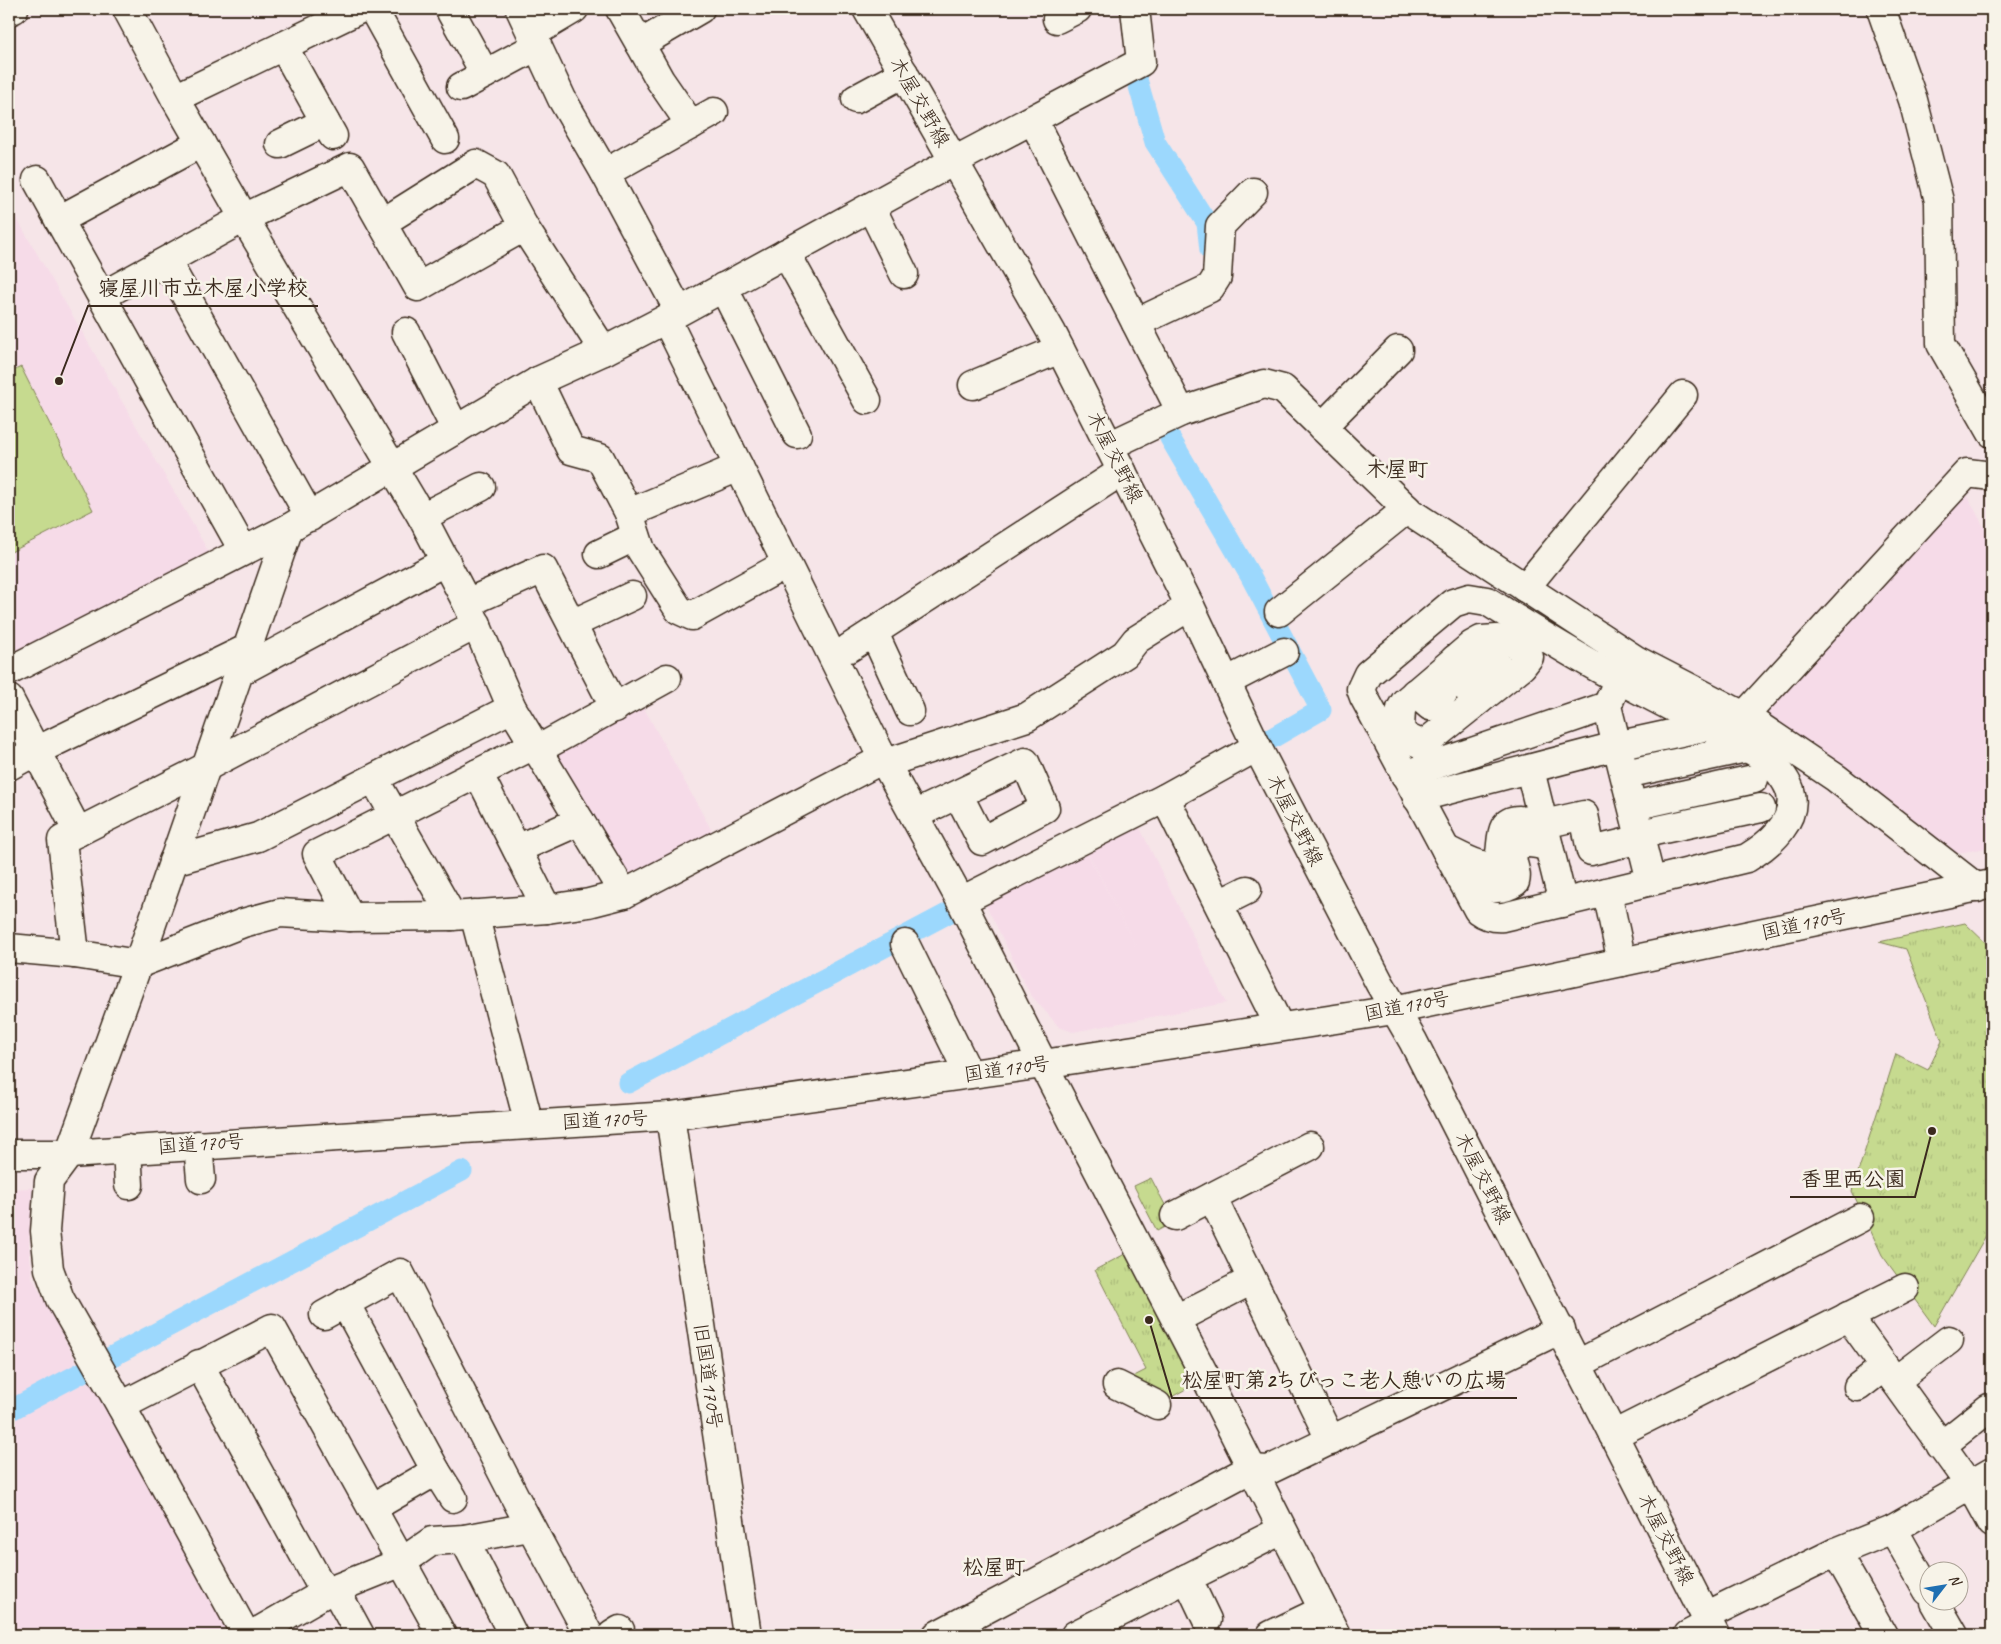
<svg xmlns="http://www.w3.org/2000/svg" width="2001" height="1644" font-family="Caveat,'Klee One',sans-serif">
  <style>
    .built { fill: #f6dbe8 }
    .green { fill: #c6da8f; stroke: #808256 }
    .park { fill: url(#park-tufts); stroke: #808256 }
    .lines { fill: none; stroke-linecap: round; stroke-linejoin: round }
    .canal { stroke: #9cd8fd; stroke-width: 21 }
    .minor-casing { stroke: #3b2a1e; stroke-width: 31 }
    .major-casing { stroke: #3b2a1e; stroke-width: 31 }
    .highway-casing { stroke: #3b2a1e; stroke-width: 31 }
    .minor { stroke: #f7f3e8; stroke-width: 28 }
    .major { stroke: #f7f3e8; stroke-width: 28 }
    .highway { stroke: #f7f3e8; stroke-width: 28 }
    .labels { text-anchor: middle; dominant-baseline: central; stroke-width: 5; stroke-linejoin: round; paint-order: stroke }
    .street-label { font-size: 20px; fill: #3b2a1e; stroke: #f7f3e8 }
    .neighbourhood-label { font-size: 21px; font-weight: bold; fill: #3b2a1e; stroke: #f7f3e8 }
    .leader { fill: none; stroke: #3b2a1e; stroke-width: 2 }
    .callout-dot { fill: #3b2a1e; stroke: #f7f3e8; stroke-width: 2 }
    .callout-label { font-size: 21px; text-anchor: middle; font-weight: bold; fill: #3b2a1e; stroke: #f7f3e8; stroke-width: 5; stroke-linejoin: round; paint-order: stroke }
  </style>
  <defs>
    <pattern id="park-tufts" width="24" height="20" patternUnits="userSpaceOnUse" patternTransform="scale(1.25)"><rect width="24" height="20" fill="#c6da8f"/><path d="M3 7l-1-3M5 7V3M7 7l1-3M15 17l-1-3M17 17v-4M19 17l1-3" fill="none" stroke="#abbb7b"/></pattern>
  </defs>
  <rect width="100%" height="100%" fill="#f6e5e8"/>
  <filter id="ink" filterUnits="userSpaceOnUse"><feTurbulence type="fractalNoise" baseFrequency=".02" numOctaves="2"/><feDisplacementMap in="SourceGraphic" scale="10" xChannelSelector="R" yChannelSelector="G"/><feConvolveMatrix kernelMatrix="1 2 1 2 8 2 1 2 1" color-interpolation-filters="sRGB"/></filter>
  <g filter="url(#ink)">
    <g class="built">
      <polygon points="9,205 211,556 9,658"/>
      <polygon points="1963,487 1992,543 1992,810 1987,815 1992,847 1947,855 1752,712"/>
      <polygon points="640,701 718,842 630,882 551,750"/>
      <polygon points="1137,822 1226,1003 1073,1032 1059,1027 1030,994 985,903 1086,850 1139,952 1086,849"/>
      <polygon points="33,1188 29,1244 32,1277 78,1365 94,1379 233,1635 9,1635 9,1189"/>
    </g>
    <polygon class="green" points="21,367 93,510 9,553 9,373"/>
    <g class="park">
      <polygon points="1965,923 1992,949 1992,1225 1934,1326 1882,1255 1852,1191 1896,1054 1928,1070 1942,1041 1906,949 1879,942"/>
      <polygon points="1151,1178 1174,1222 1157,1231 1134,1186"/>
      <polygon points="1140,1246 1206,1378 1157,1405 1117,1385 1146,1370 1095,1270"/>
    </g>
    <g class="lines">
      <g class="canal">
        <polyline points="1136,76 1155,142 1207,223 1210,250"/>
        <polyline points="1170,438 1251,577 1321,710 1244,754"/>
        <polyline points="628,1083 975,899"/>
        <polyline points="9,1411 462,1171"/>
      </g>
      <g class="minor-casing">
        <g id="minor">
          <polyline points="127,9 175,98 244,218 422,517 467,603 512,708 624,894"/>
          <polyline points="373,9 445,139"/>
          <polyline points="520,9 562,99 605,173 679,311"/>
          <polyline points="620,9 640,44 700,9"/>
          <polyline points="1881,9 1913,100 1939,201 1941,344 1992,433"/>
          <polyline points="9,11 14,9"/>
          <polyline points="451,12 485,74"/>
          <polyline points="1057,19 1077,9"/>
          <polyline points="532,34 574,9"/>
          <polyline points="640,44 660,80 691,125"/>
          <polyline points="283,46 333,136"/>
          <polyline points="461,87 537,46"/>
          <polyline points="175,98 360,9"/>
          <polyline points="856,99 904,73"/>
          <polyline points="1033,120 1181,412"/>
          <polyline points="201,143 59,220 243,550"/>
          <polyline points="280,144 325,122"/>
          <polyline points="605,173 714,112"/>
          <polyline points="37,180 59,220"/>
          <polyline points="871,207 904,274"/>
          <polyline points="382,223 476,164 496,175 524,227 604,351"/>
          <polyline points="786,253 867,400"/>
          <polyline points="167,262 310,517"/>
          <polyline points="723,287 797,434"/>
          <polyline points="102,296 244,218 350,167 418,287 524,227"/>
          <polyline points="666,319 883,759 961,901 1043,1064 1206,1378 1336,1635"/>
          <polyline points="1136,323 1210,288 1217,277 1220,226 1253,192"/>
          <polyline points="406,332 456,430"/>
          <polyline points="538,381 571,450 600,458 629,513 739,467"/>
          <polyline points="973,385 1060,349"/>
          <polyline points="1322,427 1398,350"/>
          <polyline points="1109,446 1181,412 1264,384 1283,389 1411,513 1636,660 1744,716 1836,778 1977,888"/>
          <polyline points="629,513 641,550 679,610 692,616 786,564"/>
          <polyline points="422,517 481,487"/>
          <polyline points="599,554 636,536"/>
          <polyline points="1525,588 1683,395"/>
          <path d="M1469,598l18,3c45,28 90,57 137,81 36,19 72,37 107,57 12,7 25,13 36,21 9,7 19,19 23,30 9,30 -20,54 -43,68l-244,59c-10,1 -17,-1 -25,-7l-114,-213 -3,-8 7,-15 85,-71z"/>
          <polyline points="467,603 543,569 615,708"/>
          <polyline points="1279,612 1407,509"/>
          <polyline points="572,624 632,596"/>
          <polyline points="874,633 910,711"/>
          <polygon points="1497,639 1515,643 1529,657 1522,666 1423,745 1406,737 1400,729 1401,709 1405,702 1472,645 1481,640"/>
          <polyline points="849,648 1122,471"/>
          <polyline points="1455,659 1468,675 1491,657 1508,677"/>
          <polyline points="9,671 289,528"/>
          <polyline points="241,671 446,561"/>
          <polyline points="1226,682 1284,652"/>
          <polyline points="1614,690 1607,706 1651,881"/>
          <polyline points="1415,693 1430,706 1437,704 1448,685 1462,683 1478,701"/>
          <polyline points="9,699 78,832"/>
          <polyline points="1744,716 1967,473 1992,476"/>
          <polyline points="537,750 667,678"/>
          <polyline points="886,763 1027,717 1125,654 1136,640 1190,606"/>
          <polyline points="9,766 36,751 248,648"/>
          <polyline points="1530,770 1563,903"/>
          <polyline points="478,773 547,909"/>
          <polyline points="1625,774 1746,748"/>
          <polyline points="1405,775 1607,706"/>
          <polyline points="374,779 452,916"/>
          <polyline points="1165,798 1280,1027"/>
          <polyline points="1417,798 1616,746 1708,726"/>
          <polyline points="1633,806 1754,779"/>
          <polyline points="914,815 1025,762 1045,808 982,841 958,794"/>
          <polyline points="1544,824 1584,815 1591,851 1641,839"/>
          <polyline points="1640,834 1761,808"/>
          <polyline points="517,849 580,821"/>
          <path d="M1446,850c11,4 24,13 36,15 34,6 4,-46 38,-45 7,0 18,6 25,9"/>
          <polyline points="173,861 258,837 512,708"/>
          <path d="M1461,878c20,6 36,17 54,4 2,-7 0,-11 -2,-19 -4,-27 21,-20 36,-16"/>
          <polyline points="1607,892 1622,962"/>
          <polyline points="961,901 1165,798 1257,747"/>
          <polyline points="1219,904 1247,890"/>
          <polyline points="474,914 529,1124"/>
          <polyline points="350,917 317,854 534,745"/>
          <polyline points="905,944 969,1074"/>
          <polyline points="9,948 75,954 138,964 243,923 280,913 350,917 452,916 547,909 589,903 624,894 883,759"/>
          <polyline points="75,954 62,840 206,767 477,624"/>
          <polyline points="198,1145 201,1179"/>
          <polyline points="127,1149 129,1185"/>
          <polyline points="1212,1197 1331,1441"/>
          <polyline points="1175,1216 1310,1146"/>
          <polyline points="345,1303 436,1471 372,1508"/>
          <polyline points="324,1315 400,1273 517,1501 589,1635"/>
          <polyline points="1848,1316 1975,1492 1992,1523"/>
          <polyline points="1176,1319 1252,1280"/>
          <polyline points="199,1364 325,1593"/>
          <polyline points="1578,1364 1860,1218"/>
          <polyline points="1895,1381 1949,1340"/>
          <polyline points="1117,1385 1157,1405"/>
          <polyline points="1858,1387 1884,1367"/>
          <polyline points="121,1406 272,1328 442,1635"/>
          <polyline points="1613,1435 1905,1288"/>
          <polyline points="1941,1446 1989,1408"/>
          <polyline points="436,1471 453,1498"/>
          <polyline points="1893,1529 1928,1591"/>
          <polyline points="464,1539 513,1635"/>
          <polyline points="1836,1552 1883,1635"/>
          <polyline points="1187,1578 1207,1620"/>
          <polyline points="335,1589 360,1635"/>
          <polyline points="1935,1602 1954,1635"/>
          <polyline points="1705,1616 1836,1552 1893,1529 1992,1472"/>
          <polyline points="246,1635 121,1406 60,1299 49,1269 45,1231 49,1181 69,1154 138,964 289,528 538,381 604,351 666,319 954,161 1141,62 1135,9"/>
          <polyline points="252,1635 325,1593 402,1562 432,1541 464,1539 530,1527"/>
          <polyline points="612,1635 620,1630"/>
          <polyline points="937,1635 1250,1469 1269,1470 1561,1329"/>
          <polyline points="1075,1635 1282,1530"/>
          <polyline points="1271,1635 1323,1610"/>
          <polyline points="1688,1635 1709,1624"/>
        </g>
      </g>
      <g class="major-casing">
        <polyline id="major" points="867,9 1052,333 1190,606 1257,747 1380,984 1413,1041 1715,1635"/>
      </g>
      <g class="highway-casing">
        <g id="highway">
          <polyline points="670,1116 747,1635"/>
          <polyline points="9,1154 69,1154 670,1116 1043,1064 1394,1010 1992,884"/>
        </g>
      </g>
      <use href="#minor" class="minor"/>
      <use href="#major" class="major"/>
      <use href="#highway" class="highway"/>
    </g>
  </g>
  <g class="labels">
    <g class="street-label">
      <text transform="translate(920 102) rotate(60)">木屋交野線</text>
      <text transform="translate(1115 457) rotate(63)">木屋交野線</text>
      <text transform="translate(1295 820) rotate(63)">木屋交野線</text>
      <text transform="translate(1804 924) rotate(-12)">国道170号</text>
      <text transform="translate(1407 1006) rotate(-11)">国道170号</text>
      <text transform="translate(1007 1069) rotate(-8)">国道170号</text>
      <text transform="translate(605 1120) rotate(-3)">国道170号</text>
      <text transform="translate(201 1144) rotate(-4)">国道170号</text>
      <text transform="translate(1483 1178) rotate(63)">木屋交野線</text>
      <text transform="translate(708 1376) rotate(82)">旧国道170号</text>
      <text transform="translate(1666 1539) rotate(63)">木屋交野線</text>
    </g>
    <g class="neighbourhood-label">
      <text x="1397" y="469">木屋町</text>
      <text x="994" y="1567">松屋町</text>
    </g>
  </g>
  <path class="leader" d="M59 381L88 306H318M1932 1131L1915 1197H1790M1149 1320L1172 1398H1517"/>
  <g class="callout-dot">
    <circle cx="59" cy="381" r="5"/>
    <circle cx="1932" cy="1131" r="5"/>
    <circle cx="1149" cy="1320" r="5"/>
  </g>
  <g class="callout-label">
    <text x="203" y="295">寝屋川市立木屋小学校</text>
    <text x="1853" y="1186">香里西公園</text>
    <text x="1344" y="1387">松屋町第2ちびっこ老人憩いの広場</text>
  </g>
  <rect width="2001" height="1644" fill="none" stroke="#f7f3e8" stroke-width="30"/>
  <rect x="15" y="15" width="1971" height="1614" fill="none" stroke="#3b2a1e" stroke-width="2" filter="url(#ink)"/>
  <g transform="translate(1944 1586) rotate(59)"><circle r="24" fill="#f7f3e8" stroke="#aca397"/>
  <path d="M0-4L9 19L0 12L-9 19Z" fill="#1f6fb2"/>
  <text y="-8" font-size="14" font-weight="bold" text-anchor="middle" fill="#3b2a1e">N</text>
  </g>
</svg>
